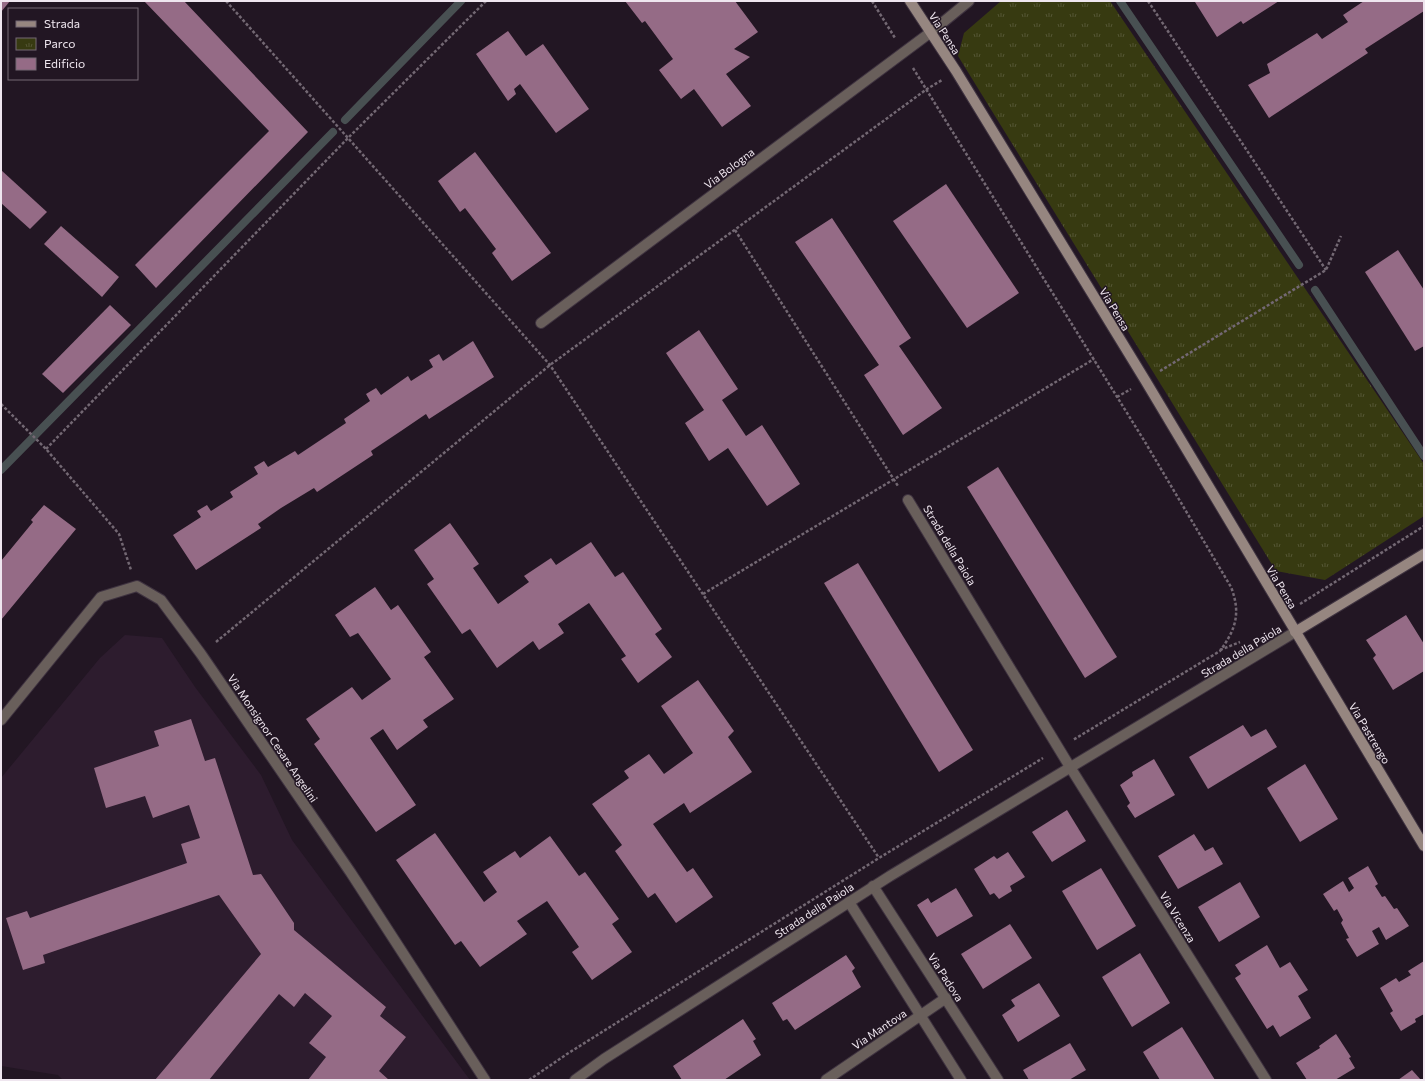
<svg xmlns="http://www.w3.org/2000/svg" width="1425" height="1081" font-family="Commissioner,sans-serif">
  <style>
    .built { fill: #2d1c2e }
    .park { fill: url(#park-tufts) }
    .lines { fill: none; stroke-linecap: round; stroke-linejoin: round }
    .stream { stroke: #485052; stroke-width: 8 }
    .building { fill: #956b86 }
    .street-casing { stroke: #3f3340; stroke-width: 12 }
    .secondary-casing { stroke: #3f3340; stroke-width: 12 }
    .path { stroke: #736873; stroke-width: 2.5; stroke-dasharray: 3 2; stroke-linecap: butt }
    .street { stroke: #695f5b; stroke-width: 10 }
    .secondary { stroke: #968680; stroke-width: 10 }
    .labels { text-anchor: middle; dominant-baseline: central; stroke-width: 3; stroke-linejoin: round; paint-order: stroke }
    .street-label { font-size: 11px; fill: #efe6ef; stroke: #221623 }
  </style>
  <defs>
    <pattern id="park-tufts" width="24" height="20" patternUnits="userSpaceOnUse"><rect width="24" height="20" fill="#373a11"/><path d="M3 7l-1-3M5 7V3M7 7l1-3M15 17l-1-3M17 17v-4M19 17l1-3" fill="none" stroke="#545634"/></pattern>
  </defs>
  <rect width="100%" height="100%" fill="#221623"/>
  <polygon class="built" points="125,635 162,638 195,687 261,775 292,840 470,1080 63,1080 58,1075 1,1066 1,778 100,658"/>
  <polygon class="park" points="1001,1 1110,1 1424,464 1424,516 1325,580 1276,571 958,56 964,33"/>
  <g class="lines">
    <g class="stream">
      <polyline points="1120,1 1299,265"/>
      <polyline points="345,120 461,1"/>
      <polyline points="1315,290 1424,456"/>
      <polyline points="1,470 333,132"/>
    </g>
  </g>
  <g class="building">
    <polygon points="1,1 10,1 1,12"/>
    <polygon points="144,1 184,1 308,132 156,288 135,265 269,131"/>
    <polygon points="625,1 735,1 758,32 734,49 750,57 726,74 751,106 722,127 694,89 681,99 659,70 673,59 645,21 642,23"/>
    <polygon points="1196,1 1279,1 1243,24 1241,21 1217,37 1195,2"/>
    <polygon points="1364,1 1424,1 1424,11 1365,49 1368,53 1269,118 1248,85 1270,73 1267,64 1317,33 1322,39 1348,22 1343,15"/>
    <polygon points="508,31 526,56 543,44 589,109 556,133 520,84 514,89 516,94 508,101 476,54"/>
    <polygon points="475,152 551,253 512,281 492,253 496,249 465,208 460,212 438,181"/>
    <polygon points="1,170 47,212 30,229 1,203"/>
    <polygon points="946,184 1019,293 967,328 893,221"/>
    <polygon points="832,218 911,338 899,346 942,408 903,435 864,375 879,365 795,242"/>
    <polygon points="61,226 119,277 102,297 44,244"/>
    <polygon points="1398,250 1424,290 1424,346 1415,351 1365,272"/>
    <polygon points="110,305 131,325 63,393 42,374"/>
    <polygon points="699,330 738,389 722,400 746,436 762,425 800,484 767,506 728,448 709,461 685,423 704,410 666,353"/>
    <polygon points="473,341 494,377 429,419 426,414 401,431 371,451 373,455 317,492 314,488 281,508 258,524 261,528 196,570 173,535 201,517 197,511 207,505 211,511 233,497 230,492 258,474 254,467 264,461 268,467 295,451 298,455 346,423 344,419 370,401 366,394 376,388 381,395 408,376 411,381 433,367 429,360 439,354 443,361"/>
    <polygon points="998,467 1117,657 1085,678 967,487"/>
    <polygon points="44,505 76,529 1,620 1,561 33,522 31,520"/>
    <polygon points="450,523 479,564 473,568 498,604 529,582 524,576 551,558 556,565 591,542 615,577 623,572 662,629 655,634 672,657 638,683 621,659 626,656 589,603 558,624 564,633 539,650 533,641 497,668 470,629 462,634 427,584 434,579 414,550"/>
    <polygon points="858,563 973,750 939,772 824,583"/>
    <polygon points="375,587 391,610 398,605 431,652 424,657 454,699 423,720 428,727 397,750 383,729 370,738 416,805 376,832 314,744 320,739 306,719 352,687 362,700 391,679 358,633 350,637 335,615"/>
    <polygon points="1406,615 1424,644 1424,671 1393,690 1373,658 1376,655 1366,640"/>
    <polygon points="698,680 734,731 728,737 752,772 690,813 684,803 653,824 687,872 693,868 713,897 676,923 655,893 648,898 615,851 622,845 592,804 629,778 624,771 649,754 664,774 693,753 661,706"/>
    <polygon points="191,719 205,761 215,758 253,875 261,874 294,923 294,930 386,1007 380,1016 406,1037 379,1071 389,1080 308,1080 326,1057 309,1043 332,1016 305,993 294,1007 279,994 209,1080 155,1080 261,954 219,895 43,955 45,963 23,970 6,918 27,911 30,918 187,863 181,844 200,838 189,805 153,818 145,796 106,808 94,768 159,746 154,731"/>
    <polygon points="1243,725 1251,737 1266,729 1277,747 1208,789 1189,757"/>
    <polygon points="1154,759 1175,795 1135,818 1127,806 1130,803 1120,785 1133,776 1132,772"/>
    <polygon points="1305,764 1338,819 1300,842 1267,788"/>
    <polygon points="1067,810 1086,841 1052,862 1032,832"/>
    <polygon points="435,833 484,902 497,892 483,872 515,851 520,858 550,836 579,876 585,872 619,919 612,924 632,952 592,980 572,952 579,947 547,901 517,921 527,934 480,967 461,941 455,945 396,860"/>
    <polygon points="1194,834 1205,851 1213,847 1223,864 1178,889 1158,856"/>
    <polygon points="1008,852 1025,877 1010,886 1012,891 999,899 994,893 990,895 974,869 994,856 997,859"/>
    <polygon points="1368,866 1378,884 1375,886 1382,897 1385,896 1394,909 1397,908 1409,926 1386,940 1379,927 1372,931 1379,944 1357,957 1346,939 1349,938 1341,923 1343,920 1337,909 1334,911 1323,894 1343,881 1349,892 1354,888 1348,878"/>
    <polygon points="1101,868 1136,926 1097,950 1062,891"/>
    <polygon points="1240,882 1260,917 1219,942 1198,907"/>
    <polygon points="956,888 973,916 937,937 917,905 928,898 931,903"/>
    <polygon points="1010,924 1032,958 983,989 961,954"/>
    <polygon points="1267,945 1280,968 1290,962 1308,990 1298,996 1311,1018 1280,1037 1273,1025 1267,1029 1235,978 1241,974 1235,965"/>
    <polygon points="1140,953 1170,1003 1132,1027 1102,977"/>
    <polygon points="846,955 855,968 852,971 861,987 795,1030 787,1019 783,1021 772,1003"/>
    <polygon points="1424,961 1424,1014 1415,1019 1416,1022 1401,1031 1390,1013 1393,1011 1380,988 1396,978 1399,982 1411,975 1408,971"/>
    <polygon points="1039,983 1060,1016 1018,1042 1002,1015 1015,1006 1011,1000"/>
    <polygon points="743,1019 756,1039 753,1041 761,1055 724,1080 682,1080 673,1066"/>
    <polygon points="1182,1027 1215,1080 1160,1080 1143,1052"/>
    <polygon points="1336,1034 1351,1057 1349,1058 1355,1068 1335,1080 1307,1080 1296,1063 1320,1048 1319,1046"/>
    <polygon points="1070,1043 1086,1070 1069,1080 1029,1080 1023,1070"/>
    <polygon points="1412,1070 1421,1080 1398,1080"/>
  </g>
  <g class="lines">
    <g class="street-casing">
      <g id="street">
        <polyline points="541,323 931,32 969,1"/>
        <polyline points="908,500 1070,767 1266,1080"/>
        <polyline points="1,720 101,597 137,586 161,600 201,654 351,873 485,1080"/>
        <polyline points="873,886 998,1080"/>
        <polyline points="849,902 961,1080"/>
        <polyline points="575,1080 604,1059 890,876 1295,632"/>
        <polyline points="826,1080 946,998"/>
      </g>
    </g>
    <g class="secondary-casing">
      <g id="secondary">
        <polyline points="910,1 956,71 1145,380 1424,846"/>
        <polyline points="1295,632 1424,554"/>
      </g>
    </g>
    <g class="path">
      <polyline points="226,1 550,365 879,858"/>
      <polyline points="872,1 895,38"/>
      <polyline points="1148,1 1326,270"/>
      <path d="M913,68l232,374 86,145c10,26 5,42 -11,64l-147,89"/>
      <polyline points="735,230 898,486"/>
      <polyline points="1160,371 1326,270 1341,236"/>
      <polyline points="1117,397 1131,389"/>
      <polyline points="1,404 46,449 119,534 131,570"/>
      <polyline points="46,449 348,138 486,1"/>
      <polyline points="703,594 1094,359"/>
      <polyline points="1300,604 1424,526"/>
      <polyline points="216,642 550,365 927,89 942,80"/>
      <polyline points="1220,650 1240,642"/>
      <polyline points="529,1080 567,1054 879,858 1043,758"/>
    </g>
    <use href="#street" class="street"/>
    <use href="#secondary" class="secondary"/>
  </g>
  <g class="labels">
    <g class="street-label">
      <text transform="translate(945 33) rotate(57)">Via Pensa</text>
      <text transform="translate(729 168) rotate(-37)">Via Bologna</text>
      <text transform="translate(1115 309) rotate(59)">Via Pensa</text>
      <text transform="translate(950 545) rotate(59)">Strada della Paiola</text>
      <text transform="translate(1282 587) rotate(59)">Via Pensa</text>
      <text transform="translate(1241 651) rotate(-31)">Strada della Paiola</text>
      <text transform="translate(1370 733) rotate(59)">Via Pastrengo</text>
      <text transform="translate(273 738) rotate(56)">Via Monsignor Cesare Angelini</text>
      <text transform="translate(814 910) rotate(-33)">Strada della Paiola</text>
      <text transform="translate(1178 917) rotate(58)">Via Vicenza</text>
      <text transform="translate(946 977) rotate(57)">Via Padova</text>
      <text transform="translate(879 1029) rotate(-34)">Via Mantova</text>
    </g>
  </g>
  <rect width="1425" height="1081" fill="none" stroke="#efe6ef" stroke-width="4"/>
  <rect x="8" y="8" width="130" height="72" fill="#221623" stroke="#746975"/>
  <rect x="16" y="21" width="20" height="6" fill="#968680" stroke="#746975"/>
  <text x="44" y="28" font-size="12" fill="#efe6ef">Strada</text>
  <rect x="16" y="38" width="20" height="12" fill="url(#park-tufts)" stroke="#746975"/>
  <text x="44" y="48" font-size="12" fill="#efe6ef">Parco</text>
  <rect x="16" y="58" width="20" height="12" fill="#956b86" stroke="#746975"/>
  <text x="44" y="68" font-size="12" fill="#efe6ef">Edificio</text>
</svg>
